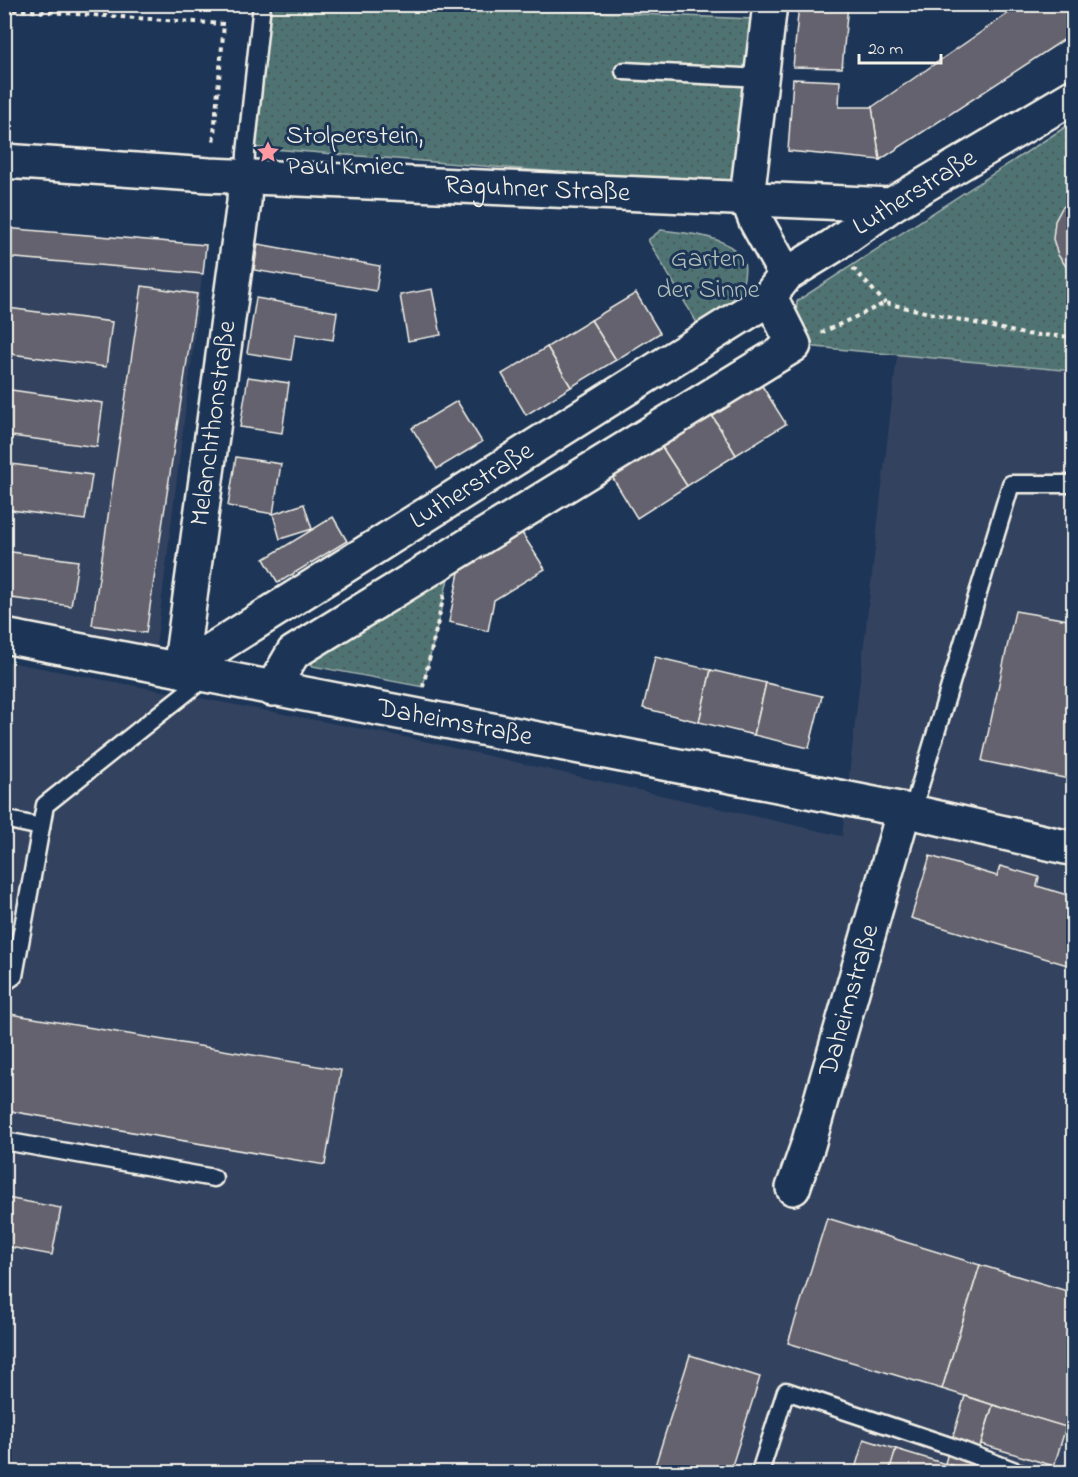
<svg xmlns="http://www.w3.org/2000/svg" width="1078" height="1477" font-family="'Indie Flower',sans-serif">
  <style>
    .built { fill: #32425e }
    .grass { fill: url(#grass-dots); stroke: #a2b2ae; stroke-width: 1.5 }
    .building { fill: #64626e; stroke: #f4f1e8; stroke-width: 1.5 }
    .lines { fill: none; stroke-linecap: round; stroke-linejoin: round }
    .lane-casing { stroke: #f4f1e8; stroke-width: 21 }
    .street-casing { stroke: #f4f1e8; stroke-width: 38 }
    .secondary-casing { stroke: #f4f1e8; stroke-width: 38 }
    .path { stroke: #f4f1e8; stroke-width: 4; stroke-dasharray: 4.5 4.5; stroke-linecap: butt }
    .lane { stroke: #1d3557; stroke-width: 16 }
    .street { stroke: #1d3557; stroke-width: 33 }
    .secondary { stroke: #1d3557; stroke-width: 33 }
    .labels { text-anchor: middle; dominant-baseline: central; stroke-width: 6; stroke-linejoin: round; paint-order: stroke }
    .poi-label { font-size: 27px; fill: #f4f1e8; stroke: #1d3557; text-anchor: start }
    .street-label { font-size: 27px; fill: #f4f1e8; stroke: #1d3557 }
    .park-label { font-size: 27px; fill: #b2bfb9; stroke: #1d3557 }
  </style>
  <defs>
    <pattern id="grass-dots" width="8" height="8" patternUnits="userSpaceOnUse" patternTransform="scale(1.5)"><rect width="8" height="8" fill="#507373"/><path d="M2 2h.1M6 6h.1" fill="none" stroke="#4c5b5a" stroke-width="1.8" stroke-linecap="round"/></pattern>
  </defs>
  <rect width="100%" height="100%" fill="#1d3557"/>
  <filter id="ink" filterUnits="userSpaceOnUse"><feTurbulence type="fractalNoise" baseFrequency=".0167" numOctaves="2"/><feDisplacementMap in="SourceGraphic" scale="12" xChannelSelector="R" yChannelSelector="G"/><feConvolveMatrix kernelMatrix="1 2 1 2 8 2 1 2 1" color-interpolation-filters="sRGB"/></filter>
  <g filter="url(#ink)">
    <g class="built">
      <polygon points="4,228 206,245 155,655 5,626"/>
      <polygon points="897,355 1073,371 1073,1472 5,1472 4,661 410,738 842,836"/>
    </g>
    <g class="grass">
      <polygon points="261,5 432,5 753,19 740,187 248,147"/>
      <polygon points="1073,122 1073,371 794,345 797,301"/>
      <path d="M661,230c24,3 73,5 83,33 3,9 -2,23 -4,32l-43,28 -49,-83z"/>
      <polygon points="451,566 423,687 312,666 313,653"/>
    </g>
    <g class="building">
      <polygon points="799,4 848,4 842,68 793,67"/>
      <polygon points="1022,4 1074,4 1074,33 880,160 872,107"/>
      <polygon points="793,79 840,81 839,107 872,107 880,160 788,151"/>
      <polygon points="1074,198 1074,271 1068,269 1058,255 1053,239 1055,221 1062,208"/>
      <polygon points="4,228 206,245 203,274 4,257"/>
      <polygon points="258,244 380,266 376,291 254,270"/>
      <polygon points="142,286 197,294 146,633 92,625"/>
      <polygon points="432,289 441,335 408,341 400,295"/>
      <polygon points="636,293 660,333 616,360 591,320"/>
      <polygon points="256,298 337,312 333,340 295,334 291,360 247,353"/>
      <polygon points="8,308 112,322 106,367 4,353 4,335"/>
      <polygon points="591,320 616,360 571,387 547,347"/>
      <polygon points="547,347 571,387 526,415 502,374"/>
      <polygon points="248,377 289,383 282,433 240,427"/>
      <polygon points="759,381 786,424 736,455 710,412"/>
      <polygon points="4,389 103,403 97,447 4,435"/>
      <polygon points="457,401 482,442 437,469 412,428"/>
      <polygon points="710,412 736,455 687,486 660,444"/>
      <polygon points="660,444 687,486 637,518 611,475"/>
      <polygon points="236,457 281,464 273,514 228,506"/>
      <polygon points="4,463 92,475 85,520 4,509"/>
      <polygon points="304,504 312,529 280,539 273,514"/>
      <polygon points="333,517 347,541 278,583 264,559"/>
      <polygon points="522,533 545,569 494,600 488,631 449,622 459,572"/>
      <polygon points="4,551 78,561 71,606 4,597"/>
      <polygon points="1015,611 1074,621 1074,780 982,761"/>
      <polygon points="655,657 711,670 699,722 643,708"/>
      <polygon points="711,670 766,683 754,735 699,722"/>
      <polygon points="766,683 822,696 809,748 754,735"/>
      <polygon points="930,856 997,876 1000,866 1039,877 1037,886 1074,897 1074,967 911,918"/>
      <polygon points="4,1013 341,1070 325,1165 4,1110"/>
      <polygon points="7,1198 61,1208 52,1255 4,1246 4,1209"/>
      <polygon points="827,1218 980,1265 942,1389 788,1343"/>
      <polygon points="980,1265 1074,1293 1074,1430 942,1389"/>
      <polygon points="690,1355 760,1377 730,1472 653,1472"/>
      <polygon points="965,1396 993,1405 972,1472 945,1463"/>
      <polygon points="993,1405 1066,1427 1054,1466 981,1444"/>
      <polygon points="864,1439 896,1449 889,1472 854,1472"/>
      <polygon points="896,1449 972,1472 889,1472"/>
    </g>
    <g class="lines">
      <g class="lane-casing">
        <g id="lane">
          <polyline points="624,71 762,78"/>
          <polyline points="245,177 246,153 262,4"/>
          <polyline points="912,812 1011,484 1074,484"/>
          <polyline points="4,819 41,827"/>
          <polyline points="4,983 14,976 45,805 207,676"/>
          <polyline points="4,1141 214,1178"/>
          <polyline points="760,1472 786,1391 950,1446 1018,1472"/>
        </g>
      </g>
      <g class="street-casing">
        <g id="street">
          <polyline points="770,4 747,198 756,221 786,275"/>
          <polyline points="772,293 786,275 833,246 891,205"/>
          <path id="s1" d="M4,636l794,153 106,21 170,39"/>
          <path id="s2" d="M180,670l585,-369 9,4 20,40 -501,308 -21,36"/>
          <path id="s3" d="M180,670l64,-468 1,-25"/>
          <path id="s4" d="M793,1188l15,-43 96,-335"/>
        </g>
      </g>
      <g class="secondary-casing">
        <g id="secondary">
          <path id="s5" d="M4,161l205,14 682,30 183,-109"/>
        </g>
      </g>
      <g class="path">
        <polyline points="4,9 224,24 213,145"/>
        <polyline points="853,268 885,303"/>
        <polyline points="821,333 885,303 1024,334 1074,337"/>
        <polyline points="423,687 444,595"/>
      </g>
      <use href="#lane" class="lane"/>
      <use href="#street" class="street"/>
      <use href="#secondary" class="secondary"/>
    </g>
  </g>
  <defs>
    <g id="sight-bare" transform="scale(1.8)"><path d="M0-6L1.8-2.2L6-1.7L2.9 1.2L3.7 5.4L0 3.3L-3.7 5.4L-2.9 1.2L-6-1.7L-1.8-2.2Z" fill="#ff9aa2" stroke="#1d3557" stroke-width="2.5" paint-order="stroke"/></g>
  </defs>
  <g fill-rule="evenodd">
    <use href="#sight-bare" x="268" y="152"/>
  </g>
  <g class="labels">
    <g class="poi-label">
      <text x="286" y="136">Stolperstein,<tspan x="286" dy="31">Paul Kmiec</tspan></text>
    </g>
    <g class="street-label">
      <text stroke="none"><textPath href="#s5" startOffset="534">Raguhner Straße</textPath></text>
      <text transform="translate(915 193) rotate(-32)">Lutherstraße</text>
      <text stroke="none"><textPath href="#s3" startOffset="249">Melanchthonstraße</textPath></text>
      <text stroke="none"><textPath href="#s2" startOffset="345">Lutherstraße</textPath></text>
      <text stroke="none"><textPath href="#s1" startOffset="459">Daheimstraße</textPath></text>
      <text stroke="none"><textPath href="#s4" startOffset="196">Daheimstraße</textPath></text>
    </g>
    <g class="park-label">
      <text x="708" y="259">Garten<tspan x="708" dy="31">der Sinne</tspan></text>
    </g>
  </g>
  <rect width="1078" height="1477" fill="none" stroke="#1d3557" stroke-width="24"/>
  <rect x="12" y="12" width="1054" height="1453" fill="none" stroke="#f4f1e8" stroke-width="2" filter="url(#ink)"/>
  <path d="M859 54v9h82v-9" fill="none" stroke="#f4f1e8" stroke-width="3"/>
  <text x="868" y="54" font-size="18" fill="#f4f1e8" stroke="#1d3557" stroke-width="4.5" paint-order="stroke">20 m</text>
</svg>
